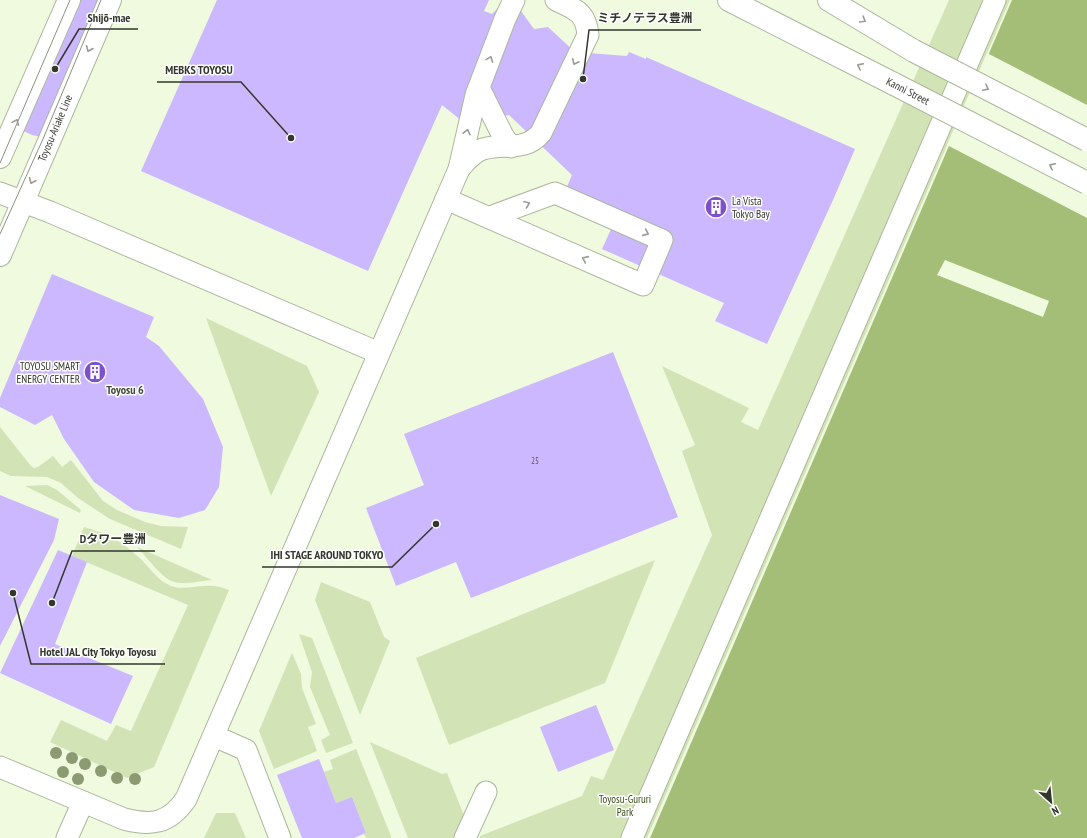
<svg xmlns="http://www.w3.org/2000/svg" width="1087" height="838" font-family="'PT Sans Narrow','Noto Sans JP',sans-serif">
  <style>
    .green { fill: #d2e4b6 }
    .water { fill: #a4be77 }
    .pier { fill: #effadf }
    .building { fill: #ccb8ff }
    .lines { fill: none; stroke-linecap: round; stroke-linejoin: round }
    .minor-casing { stroke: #acb79d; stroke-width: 23 }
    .major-casing { stroke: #acb79d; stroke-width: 24 }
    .minor { stroke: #fff; stroke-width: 21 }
    .major { stroke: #fff; stroke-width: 22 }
    .tram { stroke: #8a917f; stroke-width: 1 }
    .major-bridge-casing { stroke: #acb79d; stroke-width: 24; stroke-linecap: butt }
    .major-bridge { stroke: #fff; stroke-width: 22 }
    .tree { fill: #8b9a71 }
    .oneway { stroke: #999b96 }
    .labels { text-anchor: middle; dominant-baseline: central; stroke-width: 3; stroke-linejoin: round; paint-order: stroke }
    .number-label { font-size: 9px; fill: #595761 }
    .street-label { font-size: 11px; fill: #33372c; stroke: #fff }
    .poi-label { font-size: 11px; fill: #33372c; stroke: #fff; text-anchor: start }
    .park-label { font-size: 11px; fill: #3a4b17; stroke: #fff }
    .neighbourhood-label { font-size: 12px; font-weight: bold; fill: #424b35; stroke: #fff }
    .leader { fill: none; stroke: #33372c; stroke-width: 1.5 }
    .callout-dot { fill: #33372c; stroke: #fff; stroke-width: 1.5 }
    .callout-label { font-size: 12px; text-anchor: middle; font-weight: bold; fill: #33372c; stroke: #fff; stroke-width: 3; stroke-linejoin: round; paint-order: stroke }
  </style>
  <rect width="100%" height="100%" fill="#effadf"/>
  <g class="green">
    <polygon points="949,0 1010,0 647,838 480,838 480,836 582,796 591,776 603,780 712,535 682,451 695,445 662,366 749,408 741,422 758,430"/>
    <polygon points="206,318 307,366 319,392 271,496"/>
    <polygon points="0,427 31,466 34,468 38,467 53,456 62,467 71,460 103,501 117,510 145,522 161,526 188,527 181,549 110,519 78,498 61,483 47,477 11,476 0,471"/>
    <polygon points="47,485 57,490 81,510 80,513 25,486"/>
    <path d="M84,527c20,6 35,12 51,27 13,10 21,26 36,32 11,4 23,0 34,0 8,-1 17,1 24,4l-75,177 -27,11 -77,-36 11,-22 46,21 9,-16 15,6 57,-126 -116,-49z"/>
    <path d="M137,547l75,33c-12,1 -27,5 -38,2 -13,-4 -27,-25 -37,-35z"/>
    <polygon points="655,560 605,683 449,745 416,658"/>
    <polygon points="321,582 370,602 384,637 390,641 360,715 315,600"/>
    <polygon points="299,634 312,638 353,743 326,753 321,740 330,735 310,687 312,672"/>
    <polygon points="292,653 301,674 302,688 316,724 308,727 317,751 274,769 259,731"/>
    <polygon points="370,742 442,774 447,773 465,818 456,838 408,838"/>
    <polygon points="356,749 391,836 391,838 366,838 364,834 366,833 352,797 336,803 324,772 333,769 330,760"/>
    <polygon points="216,813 235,813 246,838 204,838"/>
  </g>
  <polygon class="water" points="1012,0 1087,0 1087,838 650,838"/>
  <g class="pier">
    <polygon points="987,53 1087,105 1087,218 947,145"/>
    <polygon points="945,260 1049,301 1043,317 937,275"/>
  </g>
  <g class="building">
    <polygon points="60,0 115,0 47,138 32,135 17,128"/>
    <polygon points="217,0 489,0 484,11 492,14 506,0 513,0 534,29 548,27 575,52 627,56 629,52 646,59 646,57 855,149 833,200 767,344 715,321 724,303 602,249 618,214 566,189 572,175 509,115 462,121 442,105 368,271 141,171"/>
    <polygon points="52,274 154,317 146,337 159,346 203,399 223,447 219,487 205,510 179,518 134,510 94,482 64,439 52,415 35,425 0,407 0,398"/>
    <polygon points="613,352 678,517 471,598 456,562 396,586 366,508 424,485 404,434"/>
    <polygon points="0,495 59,519 54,540 0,646"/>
    <polygon points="58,550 87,562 55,644 133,676 111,724 0,673"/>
    <polygon points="596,705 614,750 558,772 540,727"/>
    <polygon points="319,759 336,803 352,797 366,833 354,838 302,838 277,775"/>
  </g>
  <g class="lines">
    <g class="minor-casing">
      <g id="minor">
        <polyline points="479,88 503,136 511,147"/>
        <path d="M459,169c7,-8 14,-17 24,-20 21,-7 41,4 58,-16l47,-98c-2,-23 -13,-26 -32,-35"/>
        <polyline points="0,193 50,212 379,353"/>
        <polyline points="446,199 643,285 662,240 555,193 490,217"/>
        <polyline points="214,736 246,750 280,838"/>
        <path d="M0,767l124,52c27,7 45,5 62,-20l273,-630 17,-74 29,-76 9,-19"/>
        <polyline points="67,838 83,802"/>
        <polyline points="465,838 486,792"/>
        <polyline points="632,838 995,0"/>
      </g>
    </g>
    <g class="major-casing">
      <g id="major">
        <polyline points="729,0 894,84"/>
        <polyline points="829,0 914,51"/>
        <polyline points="0,157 69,0"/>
        <polyline points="0,255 110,0"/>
      </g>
    </g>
    <use href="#minor" class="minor"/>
    <use href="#major" class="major"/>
    <g class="tram">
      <polyline points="0,163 70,0"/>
      <polyline points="0,234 43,139 101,0"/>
    </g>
    <g class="major-bridge-casing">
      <g id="major-bridge">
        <polyline points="914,51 1087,140"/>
        <polyline points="894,84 1087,183"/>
      </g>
    </g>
    <use href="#major-bridge" class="major-bridge"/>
  </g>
  <g class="tree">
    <circle cx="56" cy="753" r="6"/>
    <circle cx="72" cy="758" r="6"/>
    <circle cx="85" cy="764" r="6"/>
    <circle cx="101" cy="771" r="6"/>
    <circle cx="63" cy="772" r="6"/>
    <circle cx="117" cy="778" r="6"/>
    <circle cx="78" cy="779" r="6"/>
    <circle cx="135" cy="779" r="6"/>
  </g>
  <defs><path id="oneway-chevron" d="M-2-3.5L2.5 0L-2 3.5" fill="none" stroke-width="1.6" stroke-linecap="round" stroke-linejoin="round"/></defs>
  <g class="oneway">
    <use href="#oneway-chevron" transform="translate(863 20) rotate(31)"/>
    <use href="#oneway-chevron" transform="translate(89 49) rotate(113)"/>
    <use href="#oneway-chevron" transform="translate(490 59) rotate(-69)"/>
    <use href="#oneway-chevron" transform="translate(575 62) rotate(116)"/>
    <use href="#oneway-chevron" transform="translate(860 66) rotate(-153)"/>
    <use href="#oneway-chevron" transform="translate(986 88) rotate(27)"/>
    <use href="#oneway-chevron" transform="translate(16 122) rotate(-66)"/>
    <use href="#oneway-chevron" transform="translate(467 132) rotate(-77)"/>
    <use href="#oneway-chevron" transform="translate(1052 166) rotate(-153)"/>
    <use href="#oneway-chevron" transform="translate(32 181) rotate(113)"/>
    <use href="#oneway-chevron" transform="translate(527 204) rotate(-21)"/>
    <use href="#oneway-chevron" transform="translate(646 233) rotate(24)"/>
    <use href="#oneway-chevron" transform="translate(585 259) rotate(-156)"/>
  </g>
  <defs>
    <g id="building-disc" transform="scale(1.15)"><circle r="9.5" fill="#7e51ca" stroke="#fff"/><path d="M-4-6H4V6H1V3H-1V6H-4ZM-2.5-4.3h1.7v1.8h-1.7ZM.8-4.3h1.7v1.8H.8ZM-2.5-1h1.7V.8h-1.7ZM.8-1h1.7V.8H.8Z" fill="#fff"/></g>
  </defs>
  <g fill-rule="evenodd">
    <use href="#building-disc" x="716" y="207"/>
    <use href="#building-disc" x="95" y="372"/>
  </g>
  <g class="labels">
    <g class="number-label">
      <text x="535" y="460">25</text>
    </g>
    <g class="street-label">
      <text transform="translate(908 91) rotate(27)">Kanni Street</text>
      <text transform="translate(55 128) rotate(-67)">Toyosu-Ariake Line</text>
    </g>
    <g class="poi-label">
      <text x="732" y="201">La Vista<tspan x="732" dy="13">Tokyo Bay</tspan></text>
      <text x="80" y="366" text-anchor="end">TOYOSU SMART<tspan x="80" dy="13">ENERGY CENTER</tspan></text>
    </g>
    <g class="park-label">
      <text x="625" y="799">Toyosu-Gururi<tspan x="625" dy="13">Park</tspan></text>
    </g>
    <g class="neighbourhood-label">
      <text x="125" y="389">Toyosu 6</text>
    </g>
  </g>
  <path class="leader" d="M55 69L79 29H138M583 79L589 30H701M291 138L241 82H157M52 603L72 551H155M436 524L392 567H262M13 593L31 664H165"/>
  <g class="callout-dot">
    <circle cx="55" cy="69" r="4"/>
    <circle cx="583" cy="79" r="4"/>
    <circle cx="291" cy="138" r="4"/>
    <circle cx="52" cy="603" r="4"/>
    <circle cx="436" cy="524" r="4"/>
    <circle cx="13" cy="593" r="4"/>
  </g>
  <g class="callout-label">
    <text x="109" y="22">Shijō-mae</text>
    <text x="645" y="22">ミチノテラス豊洲</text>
    <text x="199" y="74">MEBKS TOYOSU</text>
    <text x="113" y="543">Dタワー豊洲</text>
    <text x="327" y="559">IHI STAGE AROUND TOKYO</text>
    <text x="98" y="656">Hotel JAL City Tokyo Toyosu</text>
  </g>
  <g transform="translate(1051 802) rotate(153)" stroke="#ffffff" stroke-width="3" paint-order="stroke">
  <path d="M0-3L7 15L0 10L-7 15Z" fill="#33372c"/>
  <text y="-6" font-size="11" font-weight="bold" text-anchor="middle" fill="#33372c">N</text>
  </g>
</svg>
